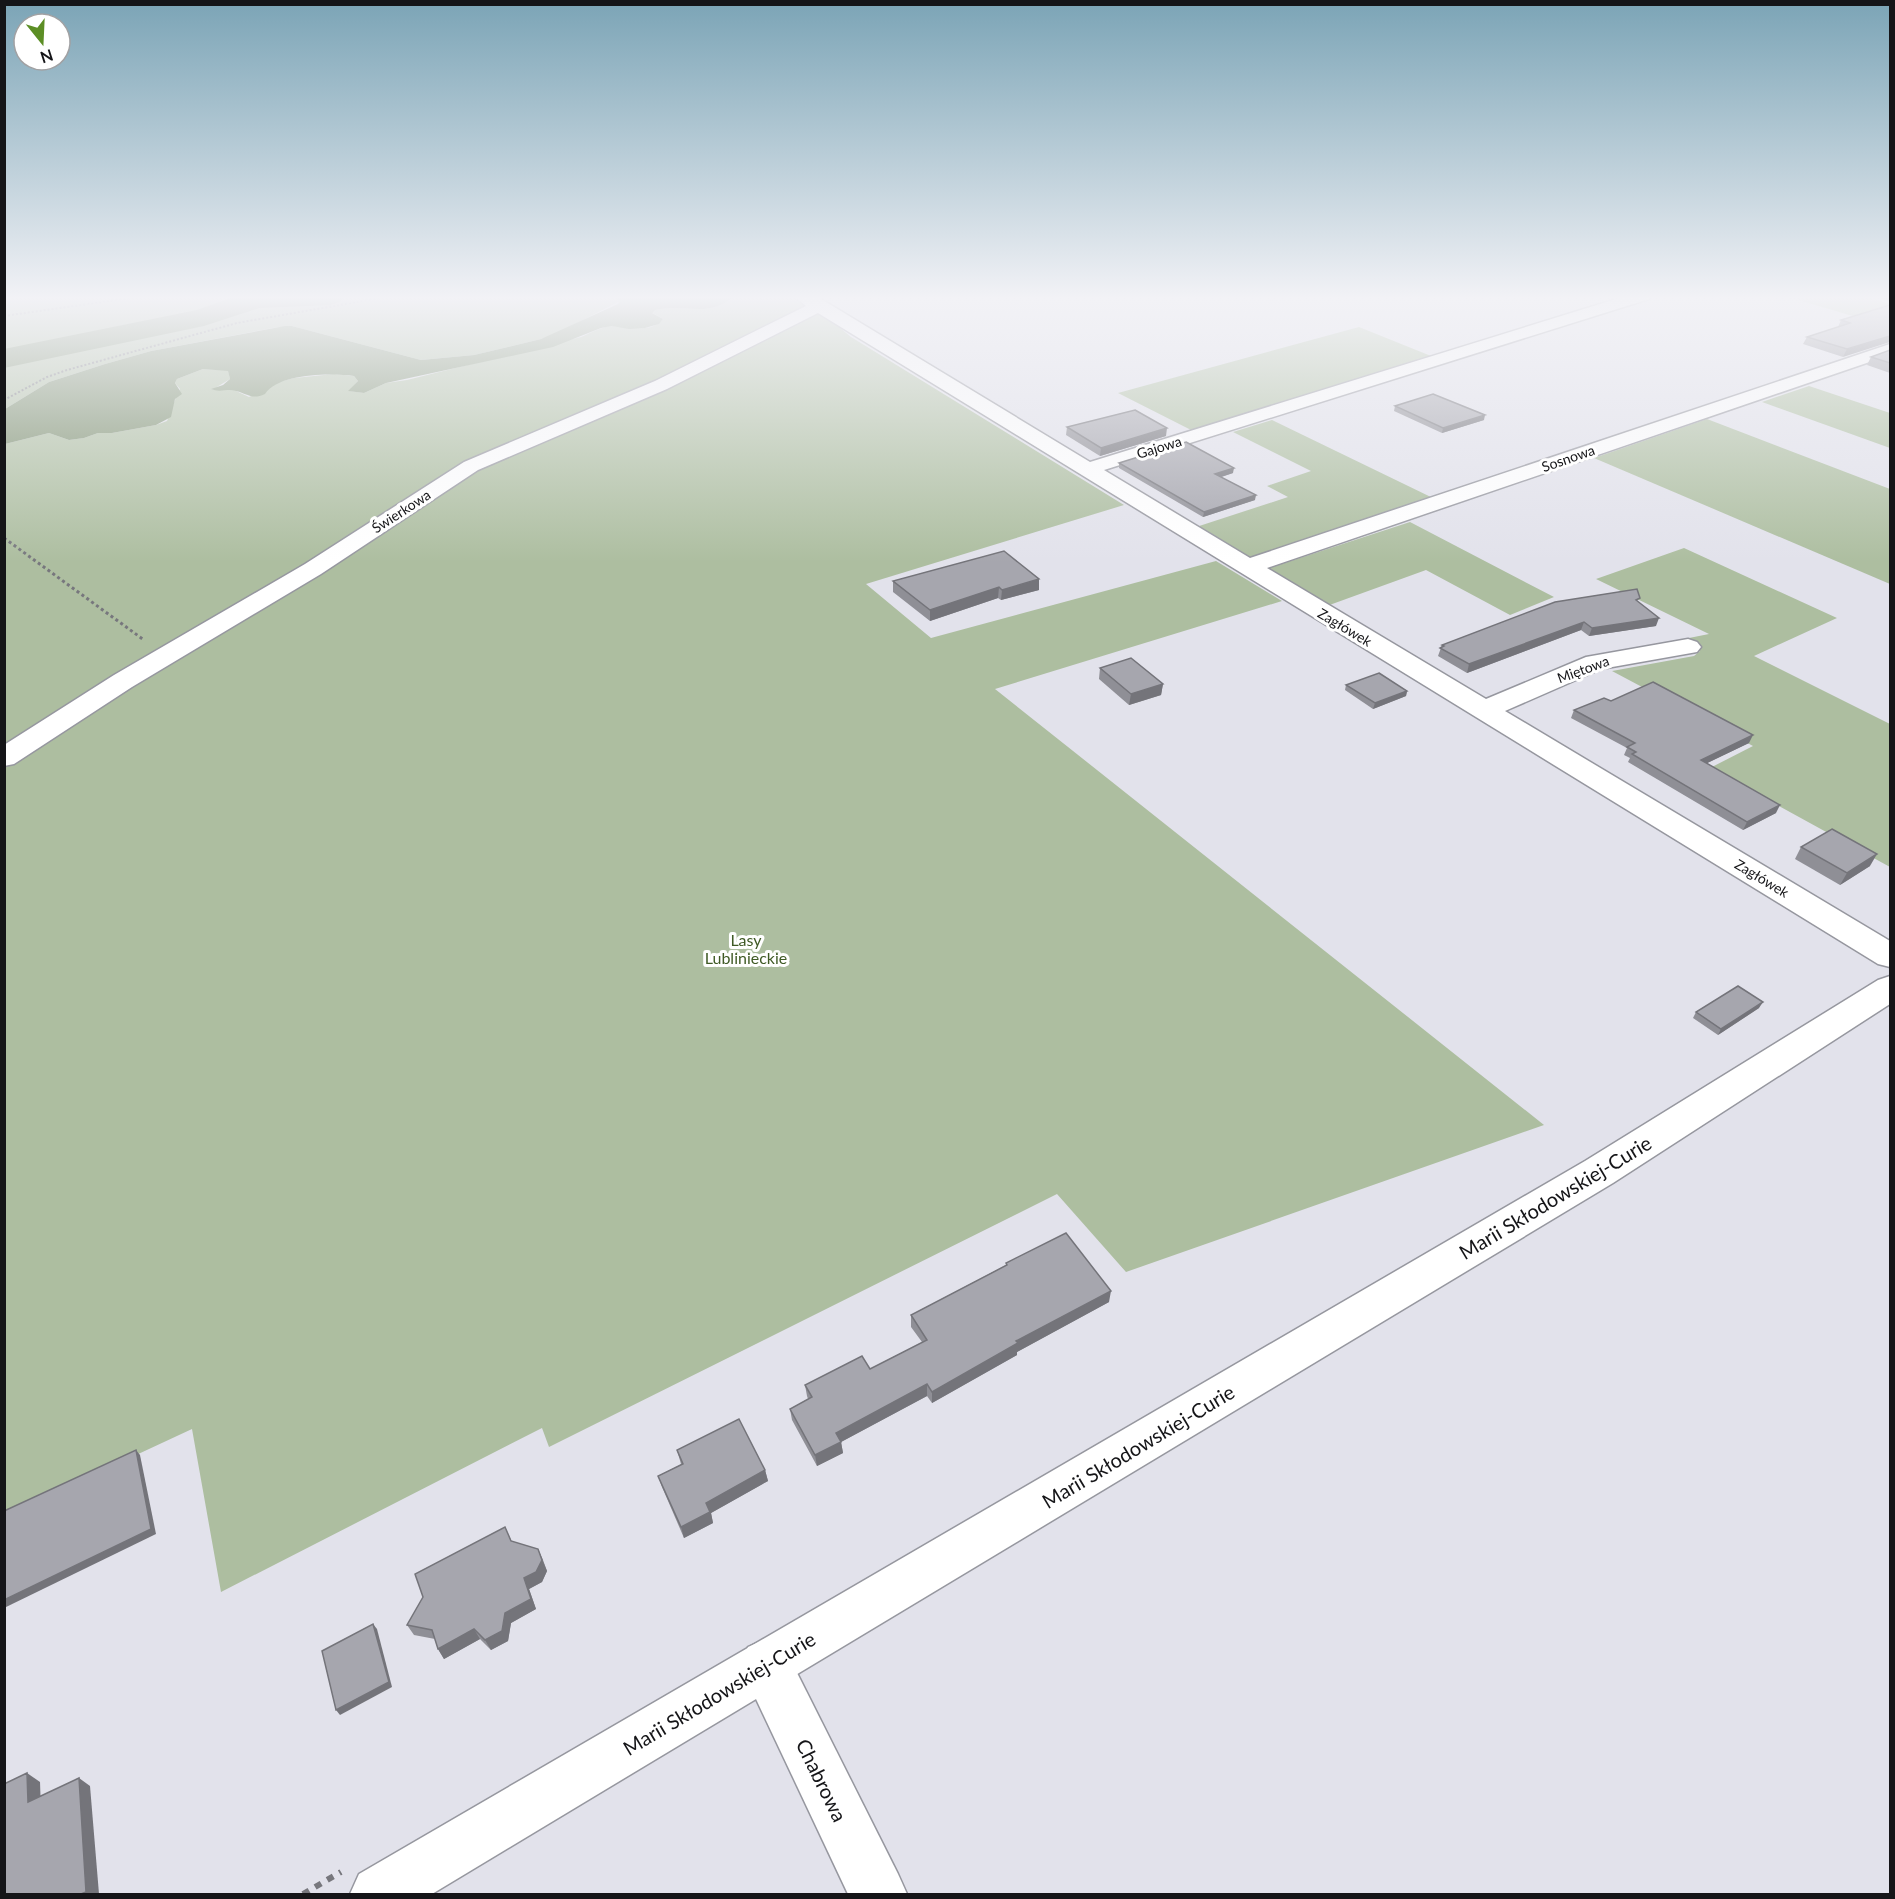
<svg xmlns="http://www.w3.org/2000/svg" width="1895" height="1899" font-family="Lato,sans-serif">
  <style>
    .green { fill: #adbea0 }
    .water { fill: #798d6a }
    .lines { fill: none; stroke-linecap: round; stroke-linejoin: round }
    .river { fill: #798d6a; fill-rule: evenodd }
    .minor-casing { stroke: #96979f; stroke-width: 3 }
    .tertiary-casing { stroke: #96979f; stroke-width: 3 }
    .path-far2 { stroke: #77777d; stroke-width: 2; stroke-dasharray: 2 2; stroke-linecap: butt }
    .path-far1 { stroke: #77777d; stroke-width: 3; stroke-dasharray: 3 3; stroke-linecap: butt }
    .path { stroke: #77777d; stroke-width: 6; stroke-dasharray: 7 7; stroke-linecap: butt }
    .minor { fill: #fff; fill-rule: evenodd }
    .tertiary { fill: #fff; fill-rule: evenodd }
    .wall { fill: #8f8f96 }
    .shaded-wall { fill: #74747a }
    .building { fill: #a6a6ae; stroke: #74747a; stroke-width: 1.5 }
    .labels { text-anchor: middle; dominant-baseline: central; stroke-width: 6; stroke-linejoin: round; paint-order: stroke }
    .far-street-label { font-size: 14px; fill: #151518; stroke: #fff }
    .park-label { font-size: 16px; fill: #3f5a25; stroke: #fff }
    .near-street-label { font-size: 20px; fill: #151518; stroke: #fff }
  </style>
  <rect width="100%" height="100%" fill="#e2e2eb"/>
  <g class="green">
    <polygon points="4,296 611,296 620,301 554,335 541,339 474,355 421,360 292,326 273,328 151,351 105,364 49,382 5,409"/>
    <path d="M735,296h60l22,13 34,28 273,168 -258,79 65,54 285,-77 66,40 -287,88 549,436 -418,147 -69,-78 -508,253 -7,-19 -321,164 -29,-163 -187,87v-749l105,-69 -105,49v-303l44,-11 20,7 15,-2 14,-5h14l44,-8 11,-4c5,-11 7,-21 13,-32l-5,-6 2,-4 26,-10 25,1 2,9 -18,11h22l15,7 30,-15 15,-4 40,-4 20,2 4,5 -9,10 15,2 22,-10 21,-3 174,-43c10,-4 21,-11 32,-11 16,0 38,8 50,-7l-12,-7 4,-2c32,-7 52,9 80,-14z"/>
    <polygon points="1785,296 1865,296 1890,304 1890,327"/>
    <polygon points="1359,327 1436,358 1195,432 1118,393"/>
    <polygon points="1809,386 1890,413 1890,448 1762,402"/>
    <polygon points="1707,419 1890,489 1890,584 1594,458"/>
    <polygon points="1272,420 1435,499 1255,560 1240,558 1190,529 1288,497 1267,486 1311,471 1233,432"/>
    <polygon points="1410,522 1554,597 1510,615 1426,570 1324,607 1271,577 1269,568"/>
    <polygon points="1684,548 1837,618 1754,656 1890,724 1890,867 1710,768 1753,746 1612,671 1694,656 1700,651 1679,640 1709,634 1596,579"/>
  </g>
  <path class="water" d="M611,296h124c-28,23 -47,7 -80,14l-3,3 11,6 -4,5 -14,4 -16,1 -17,-3 -11,2 -48,19 -167,36 -22,10 -16,-2 10,-10 -4,-5c-23,-3 -75,-3 -89,18 -13,6 -17,0 -29,-3 -8,-3 -16,2 -25,-2l12,-4 7,-6 -2,-8 -25,-2 -26,10 -2,4 7,11 -7,5 -4,18 -15,8 -44,8h-14l-14,5 -15,2 -20,-7 -44,11v-35l44,-27 56,-18 46,-13 134,-25h7l129,34 53,-5 67,-16 77,-35 2,-3z"/>
  <g class="lines">
    <polygon class="river" points="236,296 344,296 340,302 330,305 259,308 204,326 4,368 4,349 197,310"/>
    <g class="minor-casing">
      <g id="minor">
        <polygon points="794,296 814,296 826,302 1090,462 1626,296 1651,296 1649,299 1104,470 1250,558 1890,344 1890,355 1267,568 1486,699 1586,657 1688,639 1697,642 1701,647 1697,652 1601,669 1505,711 1890,941 1890,967 1878,964 818,313 667,389 478,470 321,574 132,687 14,764 4,766 4,745 114,675 305,564 464,462 655,381 806,306"/>
        <polygon points="766,1639 784,1647 898,1874 907,1894 848,1894 740,1665 748,1647"/>
      </g>
    </g>
    <g class="tertiary-casing">
      <polygon id="tertiary" points="1890,976 1890,1004 1613,1183 432,1894 350,1894 359,1874 1585,1161 1878,980"/>
    </g>
    <g class="path-far2">
      <polyline points="4,316 144,296"/>
      <polyline points="4,400 47,377 67,370 237,323 391,296"/>
    </g>
    <polyline class="path-far1" points="4,538 144,640"/>
    <polyline class="path" points="303,1894 341,1872"/>
    <use href="#minor" class="minor"/>
    <use href="#tertiary" class="tertiary"/>
  </g>
  <g class="wall">
    <polygon points="1875,296 1890,296 1890,301"/>
    <polygon points="1890,305 1843,357 1803,344 1807,337 1838,327 1841,320"/>
    <polygon points="1890,350 1890,373 1867,365 1871,357"/>
    <polygon points="1395,406 1484,420 1442,433 1394,411"/>
    <polygon points="1067,427 1166,436 1100,456 1066,435"/>
    <polygon points="1119,463 1233,473 1221,477 1255,500 1203,517 1119,468"/>
    <polygon points="893,581 1039,590 1001,600 998,598 930,621 893,592"/>
    <polygon points="1639,602 1656,626 1589,636 1581,630 1467,673 1438,656 1442,645"/>
    <polygon points="1100,668 1163,684 1161,695 1129,705 1099,679"/>
    <polygon points="1346,685 1407,691 1406,696 1373,709 1345,690"/>
    <polygon points="1611,701 1749,743 1707,763 1776,813 1743,830 1628,762 1630,758 1624,755 1627,748 1571,718 1574,710"/>
    <polygon points="1801,847 1870,866 1840,885 1795,859"/>
    <polygon points="1759,1008 1718,1035 1693,1018 1696,1012"/>
    <polygon points="1006,1263 1109,1302 1017,1352 1017,1355 932,1403 927,1396 841,1442 843,1453 817,1466 792,1420 790,1409 808,1399 807,1396 805,1385 870,1369 922,1342 911,1327 911,1315 1006,1265"/>
    <polygon points="677,1450 765,1470 768,1481 711,1513 713,1523 684,1538 662,1487 658,1476 681,1464"/>
    <polygon points="505,1527 512,1542 538,1549 543,1560 547,1571 542,1582 529,1589 536,1609 511,1623 508,1641 491,1650 480,1639 444,1659 438,1649 435,1639 414,1635 407,1625"/>
  </g>
  <g class="shaded-wall">
    <polygon points="1890,336 1890,342 1843,357 1847,349"/>
    <polygon points="1485,415 1484,420 1442,433 1443,428"/>
    <polygon points="1167,428 1166,436 1100,456 1101,448"/>
    <polygon points="1234,468 1233,473 1215,479 1215,474"/>
    <polygon points="1256,495 1255,500 1203,517 1204,512"/>
    <polygon points="1039,579 1039,590 1001,600 1002,590"/>
    <polygon points="999,587 998,598 930,621 930,610"/>
    <polygon points="1659,618 1656,626 1589,636 1592,628"/>
    <polygon points="1584,622 1581,630 1467,673 1469,664"/>
    <polygon points="1163,684 1161,695 1129,705 1131,694"/>
    <polygon points="1407,691 1406,696 1373,709 1375,703"/>
    <polygon points="1753,735 1749,743 1697,768 1701,760"/>
    <polygon points="1780,805 1776,813 1743,830 1747,822"/>
    <polygon points="1877,854 1870,866 1840,885 1847,873"/>
    <polygon points="1763,1002 1759,1008 1718,1035 1721,1029"/>
    <polygon points="1111,1291 1109,1302 1017,1352 1017,1355 932,1403 932,1392 1016,1341"/>
    <polygon points="927,1384 927,1396 841,1442 843,1453 817,1466 815,1455 836,1433"/>
    <polygon points="136,1450 140,1455 156,1534 4,1608 4,1600"/>
    <polygon points="765,1470 768,1481 711,1513 713,1523 684,1538 681,1527 706,1503"/>
    <polygon points="538,1549 547,1571 542,1582 529,1589 536,1609 511,1623 508,1641 491,1650 485,1640 505,1613 524,1578"/>
    <polygon points="373,1624 377,1629 392,1687 340,1715 336,1710"/>
    <polygon points="474,1629 480,1639 444,1659 438,1649"/>
    <polygon points="27,1773 40,1782 41,1811 28,1802"/>
    <polygon points="79,1778 90,1786 99,1894 81,1894"/>
  </g>
  <g class="building">
    <polygon points="1890,305 1890,336 1847,349 1807,337 1850,323 1841,320"/>
    <polygon points="1890,350 1890,363 1871,357"/>
    <polygon points="1433,394 1485,415 1443,428 1395,406"/>
    <polygon points="1135,410 1167,428 1101,448 1067,427"/>
    <polygon points="1186,442 1234,468 1215,474 1256,495 1204,512 1119,463"/>
    <polygon points="1004,551 1039,579 1002,590 999,587 930,610 893,581"/>
    <polygon points="1637,589 1640,598 1636,600 1659,618 1592,628 1584,622 1469,664 1440,648 1444,646 1442,645 1555,602"/>
    <polygon points="1131,658 1163,684 1131,694 1100,668"/>
    <polygon points="1379,673 1407,691 1375,703 1346,685"/>
    <polygon points="1653,682 1753,735 1701,760 1780,805 1747,822 1632,754 1636,752 1627,747 1635,743 1574,710 1604,698 1611,701"/>
    <polygon points="1832,829 1877,854 1847,873 1801,847"/>
    <polygon points="1738,986 1763,1002 1721,1029 1696,1012"/>
    <polygon points="1066,1233 1111,1291 1016,1341 1018,1343 932,1392 927,1384 836,1433 841,1442 815,1455 790,1409 812,1397 805,1385 862,1356 870,1369 927,1340 911,1315 1007,1265 1006,1263"/>
    <polygon points="739,1419 765,1470 706,1503 710,1512 681,1527 658,1476 683,1464 677,1450"/>
    <polygon points="136,1450 151,1529 4,1600 4,1511"/>
    <polygon points="505,1527 511,1541 538,1549 542,1560 536,1572 524,1578 531,1599 505,1613 502,1631 485,1640 474,1629 438,1649 432,1630 407,1625 423,1597 415,1574"/>
    <polygon points="373,1624 389,1682 336,1710 322,1651"/>
    <polygon points="27,1773 28,1802 79,1778 86,1892 81,1894 4,1894 4,1784"/>
  </g>
  <linearGradient id="sky" x2="0" y2="1"><stop stop-color="#7ba4b6"/><stop offset="0.53" stop-color="#f2f2f6"/><stop offset="1" stop-color="#f2f2f6" stop-opacity="0"/></linearGradient>
  <rect width="1895" height="562" fill="url(#sky)"/>
  <g class="labels">
    <g class="far-street-label">
      <text transform="translate(1159 447) rotate(-17)">Gajowa</text>
      <text transform="translate(1568 458) rotate(-19)">Sosnowa</text>
      <text transform="translate(401 511) rotate(-33)">Świerkowa</text>
      <text transform="translate(1345 627) rotate(31)">Zagłówek</text>
      <text transform="translate(1583 669) rotate(-20)">Miętowa</text>
      <text transform="translate(1762 878) rotate(31)">Zagłówek</text>
    </g>
    <g class="park-label">
      <text x="746" y="939">Lasy<tspan x="746" dy="18">Lublinieckie</tspan></text>
    </g>
    <g class="near-street-label">
      <text transform="translate(1555 1197) rotate(-31)">Marii Skłodowskiej-Curie</text>
      <text transform="translate(1138 1446) rotate(-31)">Marii Skłodowskiej-Curie</text>
      <text transform="translate(719 1693) rotate(-31)">Marii Skłodowskiej-Curie</text>
      <text transform="translate(822 1780) rotate(64)">Chabrowa</text>
    </g>
  </g>
  <rect width="1895" height="1899" fill="none" stroke="#151518" stroke-width="12"/>
  <g transform="translate(42 42) rotate(162)"><circle r="28" fill="#ffffff" stroke="#a1a1a3" stroke-width="1.5"/>
  <path d="M0-4.5L10 22L0 15L-10 22Z" fill="#5c8e25"/>
  <text y="-9" font-size="16" font-weight="bold" text-anchor="middle" fill="#151518">N</text>
  </g>
</svg>
